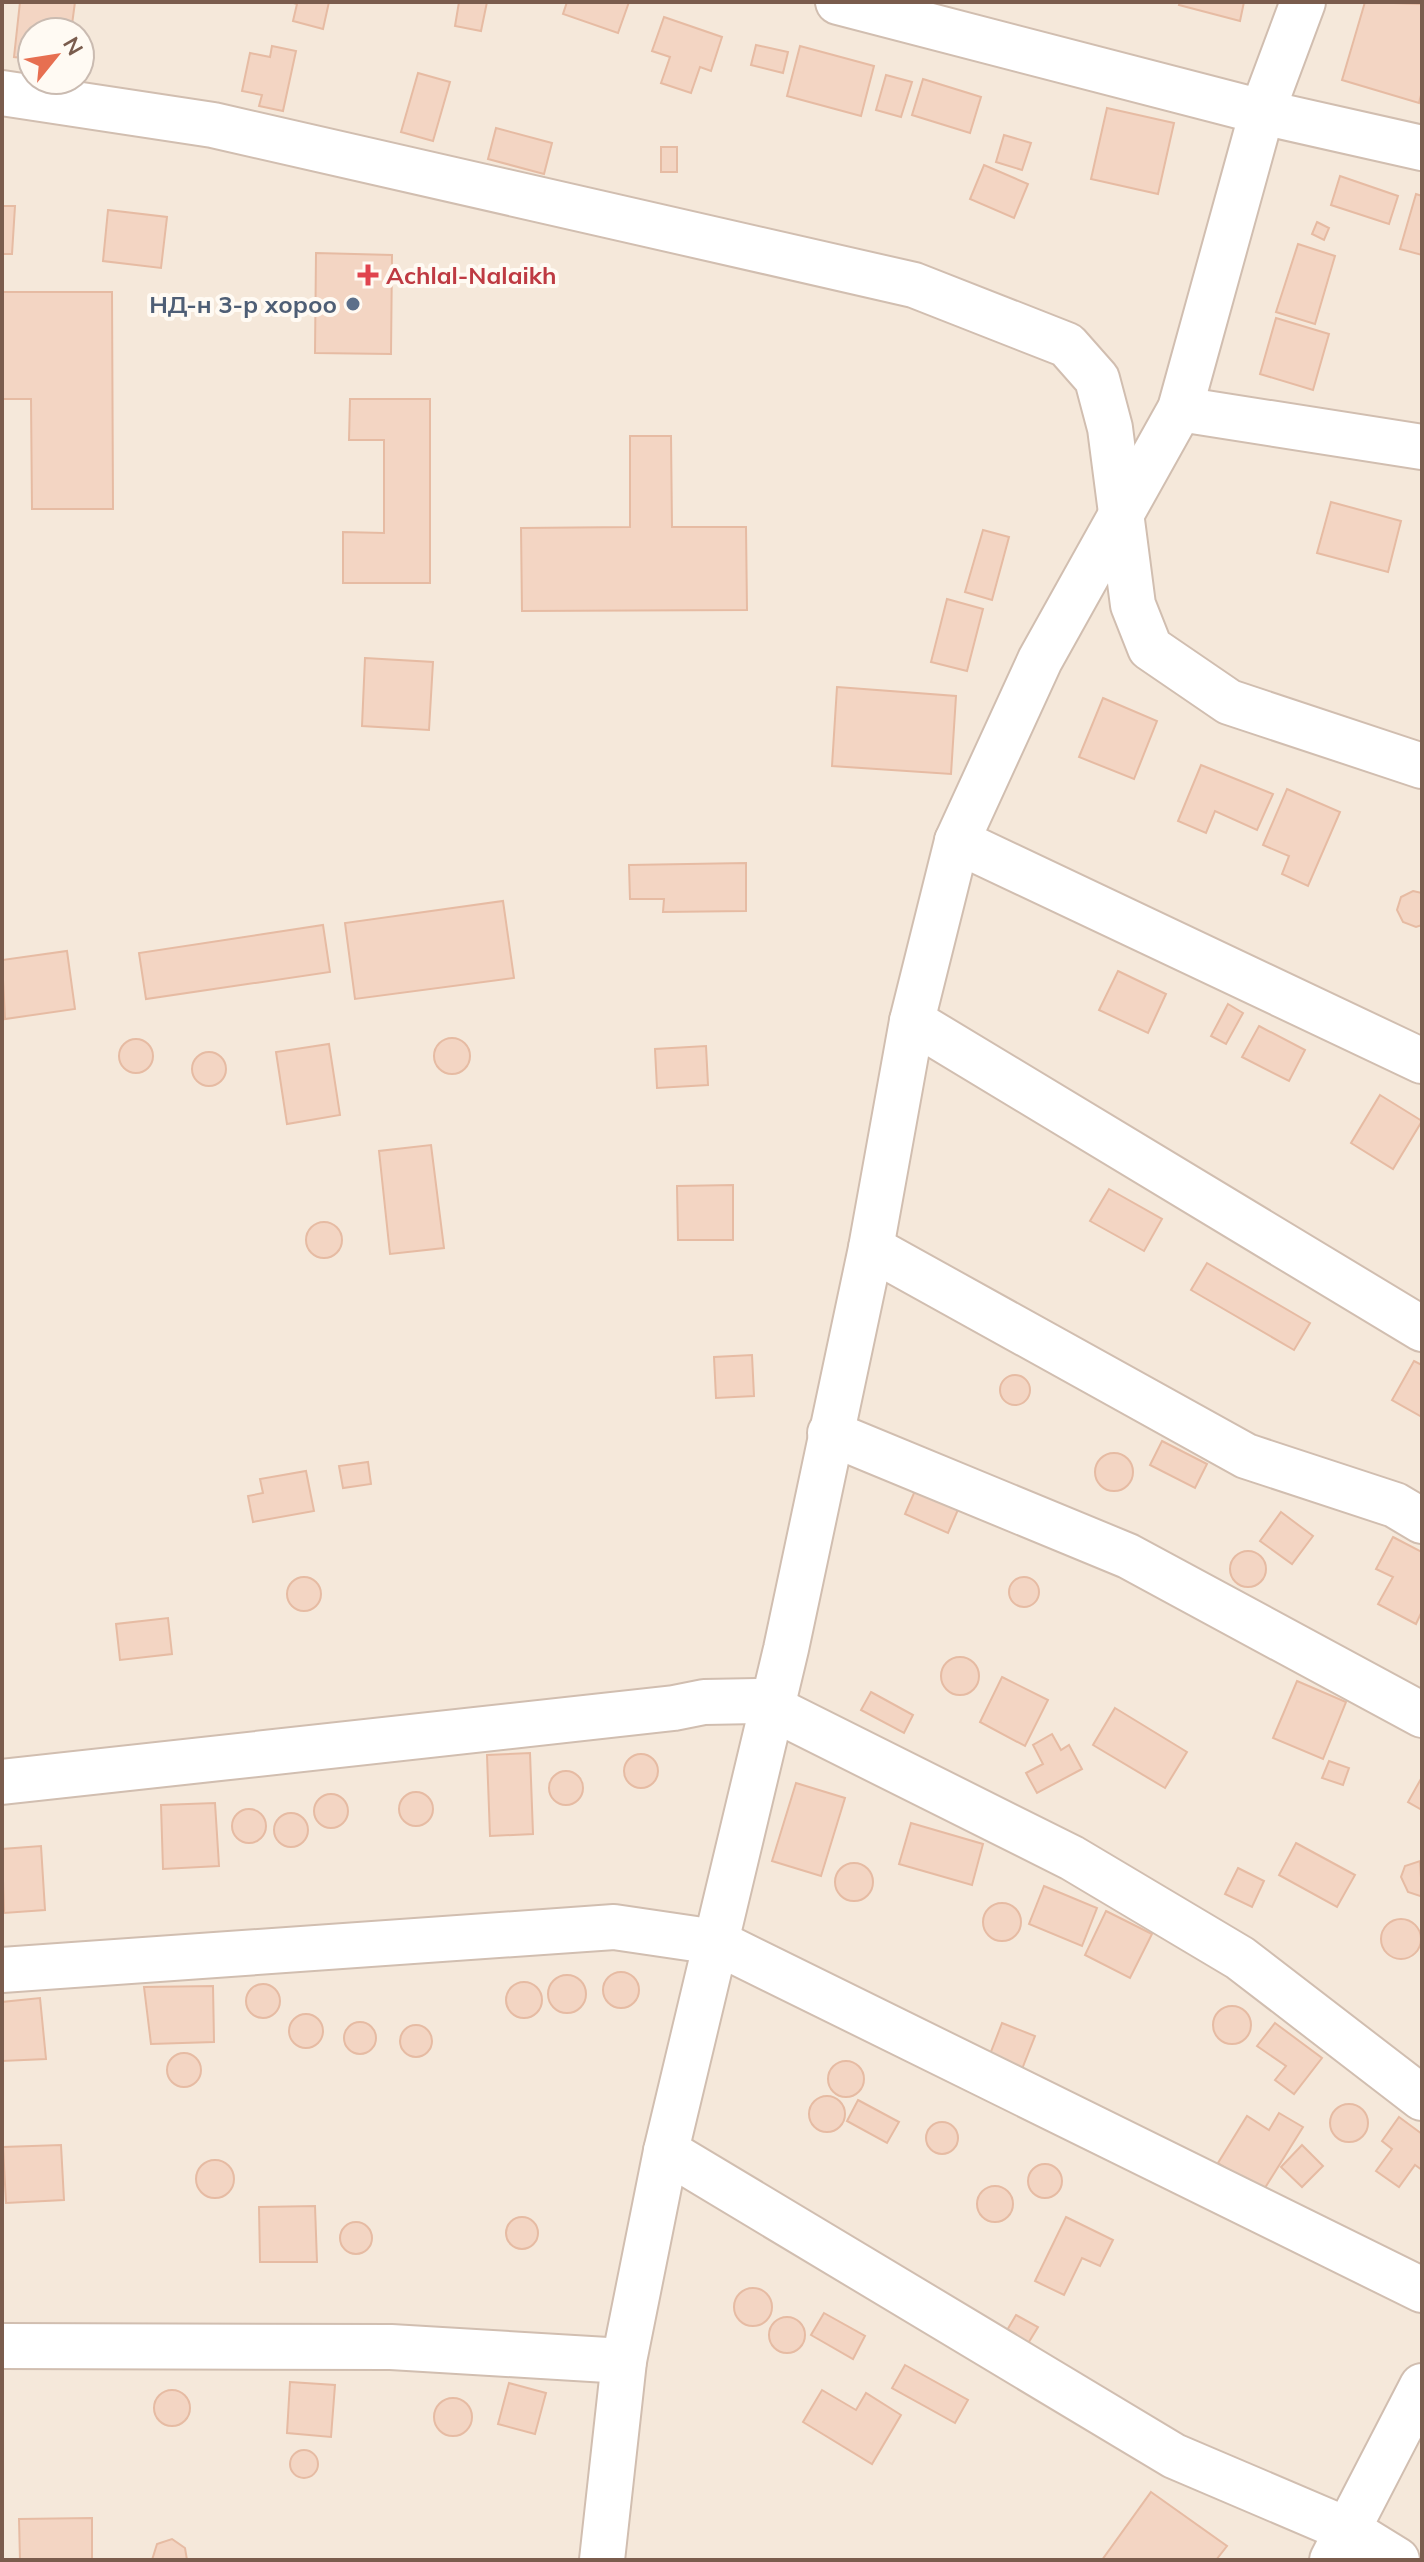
<svg xmlns="http://www.w3.org/2000/svg" width="1424" height="2562" font-family="Mulish,sans-serif">
  <style>
    .residential { fill: #f5e8da; fill-rule: evenodd }
    .building { fill: #f3d5c3; stroke: #e6bba3; stroke-width: 2 }
    .lines { fill: none; stroke-linecap: round; stroke-linejoin: round }
    .minor-casing { stroke: #d1beb0; stroke-width: 48 }
    .minor { stroke: #fff; stroke-width: 44 }
    .health-dot { fill: #e0444e; stroke: #fffaf3; stroke-width: 3 }
    .service-dot { fill: #5c6f8a; stroke: #fffaf3; stroke-width: 3 }
    .labels { text-anchor: middle; dominant-baseline: central; stroke-width: 8; stroke-linejoin: round; paint-order: stroke }
    .health-label { font-size: 24px; font-weight: bold; fill: #be3a42; stroke: #fffaf3; text-anchor: start }
    .service-label { font-size: 24px; font-weight: bold; fill: #4e5e75; stroke: #fffaf3; text-anchor: end }
  </style>
  <rect width="100%" height="100%" fill="#fdf6ec"/>
  <path class="residential" d="M2,2h1420v2558h-1420zM32,32h48v48h-48z"/>
  <g class="building">
    <polygon points="20,2 75,2 71,32 32,32 32,59 14,57"/>
    <polygon points="290,2 329,2 323,29 293,21 297,4"/>
    <polygon points="459,2 487,2 481,31 455,26"/>
    <polygon points="567,2 629,2 618,33 563,14"/>
    <polygon points="1180,2 1244,2 1240,21 1179,5"/>
    <polygon points="1365,2 1422,4 1422,91 1419,103 1342,80"/>
    <polygon points="664,17 722,37 711,71 700,67 691,93 661,83 670,57 652,51"/>
    <polygon points="756,45 788,52 783,73 751,65"/>
    <polygon points="272,46 296,51 283,111 259,106 262,95 242,91 250,53 270,57"/>
    <polygon points="800,46 874,66 861,116 787,96"/>
    <polygon points="418,73 450,82 433,141 401,132"/>
    <polygon points="886,75 912,82 901,117 876,110"/>
    <polygon points="923,79 981,97 970,133 912,115"/>
    <polygon points="1107,108 1174,123 1158,194 1091,179"/>
    <polygon points="496,128 552,143 544,174 488,159"/>
    <polygon points="1004,135 1031,143 1022,170 996,162"/>
    <rect x="661" y="147" width="16" height="25"/>
    <polygon points="984,165 1028,184 1014,218 970,199"/>
    <polygon points="1340,176 1398,196 1389,224 1331,205"/>
    <polygon points="1416,194 1422,196 1422,255 1400,249"/>
    <polygon points="2,206 15,206 12,254 2,254"/>
    <polygon points="108,210 167,217 161,268 103,261"/>
    <polygon points="1317,222 1329,228 1324,240 1312,234"/>
    <polygon points="1298,244 1335,256 1315,324 1276,312"/>
    <polygon points="316,253 392,255 391,354 315,353"/>
    <polygon points="2,292 112,292 113,509 32,509 31,399 2,399"/>
    <polygon points="1276,318 1329,334 1313,390 1260,374"/>
    <polygon points="350,399 430,399 430,583 343,583 343,532 384,533 384,440 349,440"/>
    <polygon points="630,436 671,436 672,527 746,527 747,610 522,611 521,528 630,527"/>
    <polygon points="1331,502 1401,521 1388,572 1317,553"/>
    <polygon points="983,530 1009,537 992,600 965,592"/>
    <polygon points="947,599 983,609 967,671 931,662"/>
    <polygon points="365,658 433,662 429,730 362,726"/>
    <polygon points="837,687 956,696 951,774 832,766"/>
    <polygon points="1103,698 1157,721 1134,779 1079,757"/>
    <polygon points="1201,765 1273,794 1257,830 1215,811 1206,833 1178,821"/>
    <polygon points="1287,789 1340,812 1308,886 1282,874 1289,856 1263,845"/>
    <polygon points="746,863 746,911 663,912 664,899 630,899 629,865"/>
    <polygon points="1413,891 1422,893 1422,925 1416,927 1403,922 1397,910 1401,897"/>
    <polygon points="503,901 514,978 355,999 345,923"/>
    <polygon points="323,925 330,972 146,999 139,953"/>
    <polygon points="67,951 75,1009 5,1019 2,960"/>
    <polygon points="1118,971 1166,994 1148,1033 1099,1010"/>
    <polygon points="1228,1004 1243,1013 1226,1044 1211,1036"/>
    <polygon points="1259,1026 1305,1050 1289,1081 1242,1057"/>
    <circle cx="452" cy="1056" r="18"/>
    <circle cx="136" cy="1056" r="17"/>
    <polygon points="329,1044 340,1115 287,1124 276,1052"/>
    <polygon points="706,1046 708,1085 657,1088 655,1049"/>
    <circle cx="209" cy="1069" r="17"/>
    <polygon points="1380,1095 1422,1121 1393,1169 1351,1143"/>
    <polygon points="431,1145 444,1248 390,1254 379,1151"/>
    <polygon points="733,1185 733,1240 678,1240 677,1186"/>
    <polygon points="1109,1189 1162,1219 1144,1251 1090,1221"/>
    <circle cx="324" cy="1240" r="18"/>
    <polygon points="1207,1263 1310,1323 1294,1350 1191,1290"/>
    <polygon points="752,1355 754,1396 716,1398 714,1357"/>
    <polygon points="1414,1361 1422,1365 1422,1417 1392,1400"/>
    <circle cx="1015" cy="1390" r="15"/>
    <polygon points="1162,1441 1207,1464 1195,1488 1150,1465"/>
    <circle cx="1114" cy="1472" r="19"/>
    <polygon points="368,1462 371,1484 343,1488 339,1466"/>
    <polygon points="306,1471 314,1511 253,1522 248,1496 263,1493 260,1479"/>
    <polygon points="917,1486 960,1505 948,1533 905,1514"/>
    <polygon points="1281,1512 1313,1536 1292,1564 1260,1541"/>
    <polygon points="1393,1537 1422,1552 1422,1611 1416,1624 1378,1604 1393,1577 1376,1569"/>
    <circle cx="1248" cy="1569" r="18"/>
    <circle cx="1024" cy="1592" r="15"/>
    <circle cx="304" cy="1594" r="17"/>
    <polygon points="168,1618 172,1654 120,1660 116,1624"/>
    <circle cx="960" cy="1676" r="19"/>
    <polygon points="1002,1677 1048,1700 1025,1746 980,1722"/>
    <polygon points="1297,1681 1346,1702 1323,1759 1273,1738"/>
    <polygon points="871,1692 913,1715 904,1733 861,1710"/>
    <polygon points="1115,1708 1187,1752 1165,1788 1093,1745"/>
    <polygon points="1052,1734 1061,1750 1069,1745 1082,1769 1037,1793 1026,1773 1043,1764 1033,1745"/>
    <polygon points="530,1753 533,1834 490,1836 487,1755"/>
    <circle cx="641" cy="1771" r="17"/>
    <polygon points="1329,1761 1349,1768 1343,1785 1322,1778"/>
    <circle cx="566" cy="1788" r="17"/>
    <polygon points="1422,1777 1422,1810 1408,1802"/>
    <polygon points="796,1783 845,1798 821,1876 772,1861"/>
    <circle cx="416" cy="1809" r="17"/>
    <circle cx="331" cy="1811" r="17"/>
    <polygon points="215,1803 219,1866 163,1869 161,1805"/>
    <circle cx="249" cy="1826" r="17"/>
    <circle cx="291" cy="1830" r="17"/>
    <polygon points="911,1823 983,1844 972,1885 899,1864"/>
    <polygon points="1296,1843 1355,1875 1337,1907 1279,1875"/>
    <polygon points="41,1846 45,1910 4,1913 2,1849"/>
    <polygon points="1420,1861 1422,1895 1420,1896 1408,1892 1401,1877 1405,1866"/>
    <circle cx="854" cy="1882" r="19"/>
    <polygon points="1238,1868 1264,1881 1252,1907 1225,1894"/>
    <polygon points="1044,1886 1097,1908 1082,1946 1029,1924"/>
    <circle cx="1002" cy="1922" r="19"/>
    <polygon points="1106,1911 1152,1934 1130,1978 1085,1955"/>
    <circle cx="1401" cy="1939" r="20"/>
    <circle cx="621" cy="1990" r="18"/>
    <circle cx="567" cy="1994" r="19"/>
    <circle cx="524" cy="2000" r="18"/>
    <circle cx="263" cy="2001" r="17"/>
    <polygon points="213,1986 214,2042 151,2044 144,1987"/>
    <polygon points="40,1998 46,2059 2,2061 2,2002"/>
    <circle cx="1232" cy="2025" r="19"/>
    <circle cx="306" cy="2031" r="17"/>
    <circle cx="360" cy="2038" r="16"/>
    <polygon points="1002,2023 1035,2036 1022,2069 989,2057"/>
    <polygon points="1275,2023 1322,2058 1294,2094 1275,2080 1286,2066 1257,2046"/>
    <circle cx="416" cy="2041" r="16"/>
    <circle cx="184" cy="2070" r="17"/>
    <circle cx="846" cy="2079" r="18"/>
    <circle cx="827" cy="2114" r="18"/>
    <polygon points="858,2100 899,2122 887,2143 847,2121"/>
    <circle cx="1349" cy="2123" r="19"/>
    <polygon points="1279,2113 1303,2127 1263,2191 1218,2163 1247,2116 1269,2130"/>
    <polygon points="1399,2117 1422,2134 1422,2170 1415,2165 1399,2187 1376,2171 1392,2149 1382,2141"/>
    <circle cx="942" cy="2138" r="16"/>
    <polygon points="61,2145 64,2200 6,2203 3,2147"/>
    <polygon points="1302,2145 1323,2166 1302,2187 1281,2167"/>
    <circle cx="215" cy="2179" r="19"/>
    <circle cx="1045" cy="2181" r="17"/>
    <circle cx="995" cy="2204" r="18"/>
    <polygon points="315,2206 317,2262 260,2262 259,2207"/>
    <polygon points="1066,2217 1113,2240 1100,2266 1082,2258 1064,2295 1035,2281"/>
    <circle cx="522" cy="2233" r="16"/>
    <circle cx="356" cy="2238" r="16"/>
    <circle cx="753" cy="2307" r="19"/>
    <polygon points="824,2313 865,2336 853,2359 811,2335"/>
    <polygon points="1016,2315 1038,2327 1027,2345 1006,2332"/>
    <circle cx="787" cy="2335" r="18"/>
    <polygon points="905,2365 968,2400 955,2423 892,2388"/>
    <polygon points="290,2382 335,2385 331,2437 287,2433"/>
    <polygon points="509,2383 546,2393 535,2434 498,2424"/>
    <polygon points="822,2390 856,2410 866,2393 901,2415 872,2464 803,2422"/>
    <circle cx="172" cy="2408" r="18"/>
    <circle cx="453" cy="2417" r="19"/>
    <circle cx="304" cy="2464" r="14"/>
    <polygon points="1151,2492 1227,2546 1216,2560 1102,2560"/>
    <polygon points="92,2518 92,2560 20,2560 19,2519"/>
    <polygon points="172,2539 185,2548 187,2560 152,2560 157,2544"/>
  </g>
  <g class="lines">
    <g class="minor-casing">
      <g id="minor">
        <polyline points="838,2 1262,112 1422,148"/>
        <polyline points="2,93 213,125 914,285 1067,345 1097,379 1110,428 1133,605 1150,648 1229,702 1422,766"/>
        <polyline points="1180,409 1422,447"/>
        <polyline points="957,841 1422,1061"/>
        <polyline points="912,1021 1422,1329"/>
        <polyline points="871,1248 1246,1456 1395,1505 1422,1521"/>
        <polyline points="830,1433 1128,1556 1422,1715"/>
        <polyline points="2,1782 674,1708 704,1702 758,1701 1072,1858 1240,1958 1422,2098"/>
        <polyline points="2,1970 614,1927 716,1942 1422,2290"/>
        <polyline points="666,2151 1174,2456 1350,2531 1397,2560"/>
        <polyline points="2,2346 391,2347 624,2361"/>
        <polyline points="602,2560 624,2361 666,2151 786,1649 871,1248 912,1021 957,841 1040,660 1180,409 1262,112 1303,2"/>
        <polyline points="1332,2560 1422,2386"/>
      </g>
    </g>
    <use href="#minor" class="minor"/>
  </g>
  <path class="health-dot" d="M364 263h8v8h8v8h-8v8h-8v-8h-8v-8h8z"/>
  <circle class="service-dot" cx="353" cy="304" r="8"/>
  <g class="labels">
    <g class="health-label">
      <text x="386" y="275">Achlal-Nalaikh</text>
    </g>
    <g class="service-label">
      <text x="337" y="304">НД-н 3-р хороо</text>
    </g>
  </g>
  <rect width="1424" height="2562" fill="none" stroke="#7a5c4d" stroke-width="8"/>
  <g transform="translate(56 56) rotate(60)"><circle r="38" fill="#fffaf3" stroke="#cabbb1" stroke-width="2"/>
  <path d="M0-6L14 30L0 20L-14 30Z" fill="#e76f51"/>
  <text y="-12" font-size="22" font-weight="bold" text-anchor="middle" fill="#7a5c4d">N</text>
  </g>
</svg>
